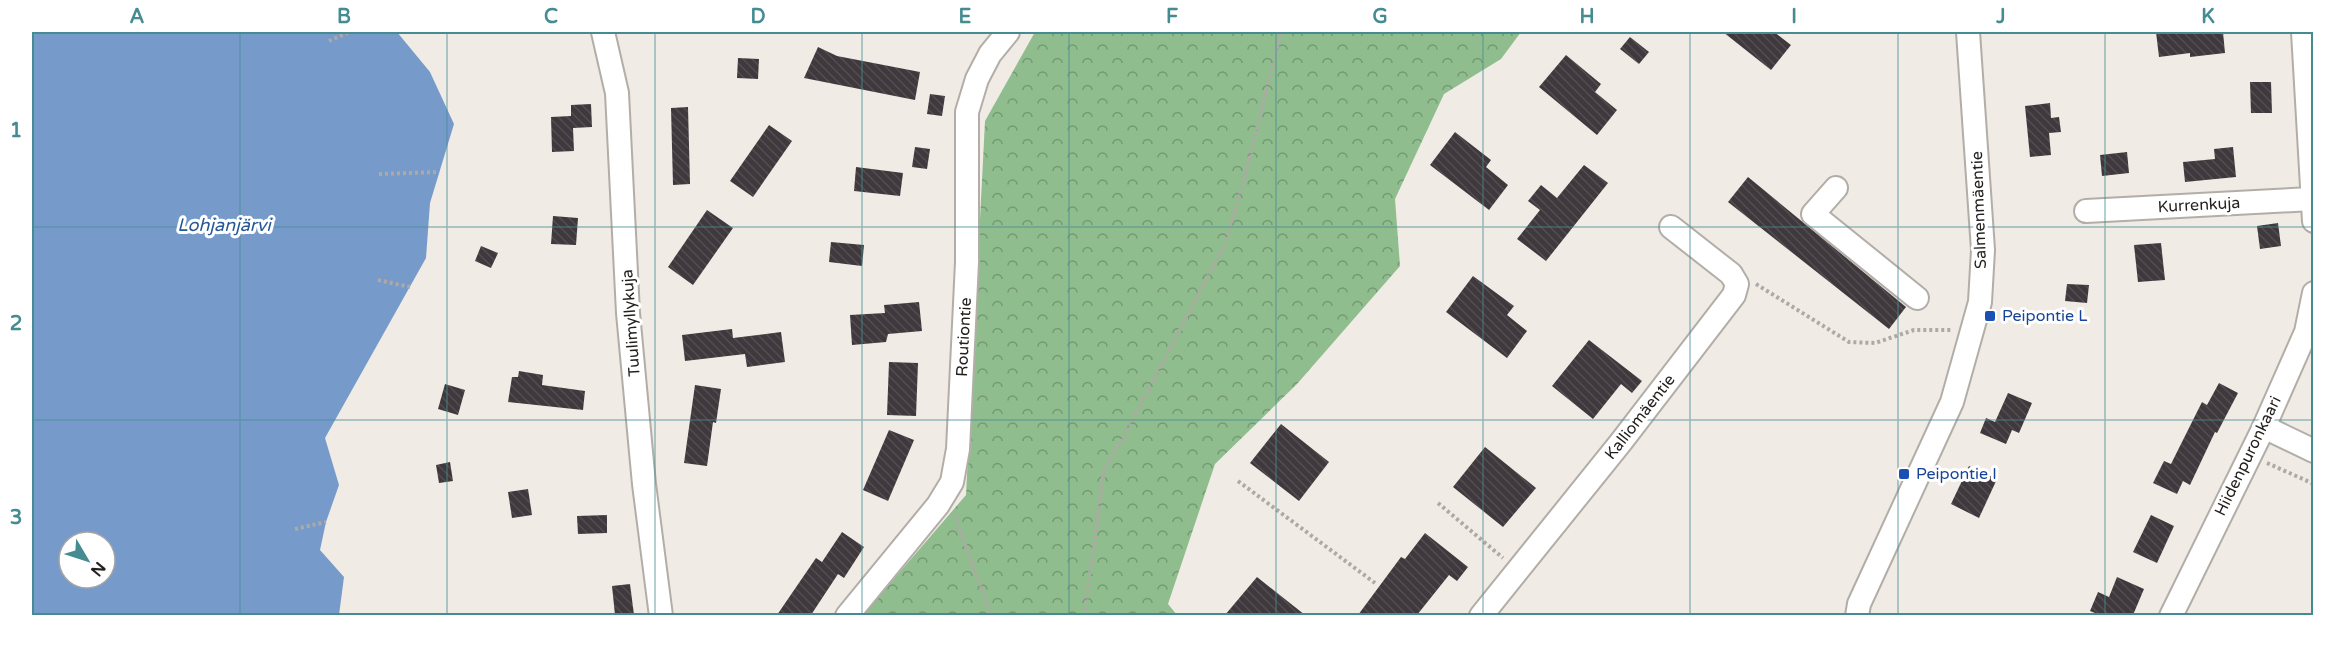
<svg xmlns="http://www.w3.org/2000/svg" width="2345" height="647" font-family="'Varela Round',sans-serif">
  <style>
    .forest { fill: url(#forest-crowns) }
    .water { fill: #769bcb; fill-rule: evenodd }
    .building { fill: url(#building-back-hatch) }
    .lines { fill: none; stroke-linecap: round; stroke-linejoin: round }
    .minor-casing { stroke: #b3ada8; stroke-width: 26 }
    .path { stroke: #aea9a5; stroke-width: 4; stroke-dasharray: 3 3; stroke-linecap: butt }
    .minor { stroke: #fff; stroke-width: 22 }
    .grid { fill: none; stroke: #458c92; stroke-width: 1.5; stroke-opacity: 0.55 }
    .transit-dot { fill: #1a4fb4; stroke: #fff; stroke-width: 2 }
    .labels { text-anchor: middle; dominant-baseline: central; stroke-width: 6; stroke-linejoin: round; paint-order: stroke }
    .street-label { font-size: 16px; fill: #221f1d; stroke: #fff }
    .transit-label { font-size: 16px; fill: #164399; stroke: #fff; text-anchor: start }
    .water-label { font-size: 18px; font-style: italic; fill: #275894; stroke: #fff }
    .neatline { fill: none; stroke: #458c92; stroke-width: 2 }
    .grid-label { font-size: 20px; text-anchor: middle; font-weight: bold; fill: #458c92 }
  </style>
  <defs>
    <pattern id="forest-crowns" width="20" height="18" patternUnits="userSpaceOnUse" patternTransform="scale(1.5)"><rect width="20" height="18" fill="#8fbd8e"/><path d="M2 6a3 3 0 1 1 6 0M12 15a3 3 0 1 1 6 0" fill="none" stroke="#749973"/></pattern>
    <pattern id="building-back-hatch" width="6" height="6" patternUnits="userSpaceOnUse" patternTransform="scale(1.5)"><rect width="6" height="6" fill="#3f393d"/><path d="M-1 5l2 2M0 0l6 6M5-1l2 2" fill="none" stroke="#524d50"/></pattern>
  </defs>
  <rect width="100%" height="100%" fill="#f1ebe5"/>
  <polygon class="forest" points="1035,32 1521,32 1501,59 1444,94 1395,199 1400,266 1297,384 1215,464 1168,604 1177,615 862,616 966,495 985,121"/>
  <path class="water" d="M32,32h365l33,40 24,52 -24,79 -4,55 -101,180 14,47 -13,37 -6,28 24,27 -5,38h-307zM69,542h36v36h-36z"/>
  <g class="building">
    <polygon points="1723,32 1774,32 1791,45 1771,70"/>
    <polygon points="2156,32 2223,32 2225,53 2190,57 2190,53 2159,57"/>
    <polygon points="1630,37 1649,52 1639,64 1620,49"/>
    <polygon points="818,47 837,56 920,72 915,100 804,78"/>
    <polygon points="1566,55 1601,84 1595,92 1617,110 1597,135 1539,87"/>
    <polygon points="738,58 759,59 758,79 737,78"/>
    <polygon points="2250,82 2271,82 2272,113 2251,113"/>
    <polygon points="930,94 945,96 942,116 927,114"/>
    <polygon points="2050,103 2051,118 2059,117 2061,132 2049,133 2051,155 2030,157 2025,106"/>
    <polygon points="591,104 592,127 573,128 574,151 552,152 551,117 571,116 571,105"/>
    <polygon points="688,107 690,184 673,185 671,108"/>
    <polygon points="769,125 792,141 753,197 730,181"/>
    <polygon points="1455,132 1491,160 1486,167 1508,185 1489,210 1430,165"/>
    <polygon points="915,147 930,149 927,169 912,167"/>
    <polygon points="2233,147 2236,177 2185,182 2183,162 2215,159 2214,149"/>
    <polygon points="2127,152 2129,173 2102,176 2100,155"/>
    <polygon points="1584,165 1608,183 1546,261 1517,239 1540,210 1528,201 1541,185 1557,198"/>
    <polygon points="856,167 903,173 900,196 854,191"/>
    <polygon points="1748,177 1906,307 1889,329 1728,202"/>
    <polygon points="707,210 733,228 693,285 668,267"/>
    <polygon points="553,216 578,218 576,245 551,244"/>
    <polygon points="2278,223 2281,246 2260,249 2257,226"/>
    <polygon points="831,242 864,245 862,266 829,262"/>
    <polygon points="2161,243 2165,280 2138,282 2134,245"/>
    <polygon points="481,246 498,253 491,268 475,261"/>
    <polygon points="1473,276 1514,306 1507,315 1527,331 1507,358 1446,312"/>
    <polygon points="2067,284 2089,285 2087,303 2065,301"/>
    <polygon points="919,302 922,331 888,334 886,342 852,345 850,315 885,313 884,305"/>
    <polygon points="732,329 733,338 781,332 785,362 747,367 745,354 685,361 682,335"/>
    <polygon points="1589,340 1642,381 1632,393 1621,384 1593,419 1552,386"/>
    <polygon points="889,362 918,363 916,416 887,415"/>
    <polygon points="519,371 543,375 542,385 585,391 583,410 508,402 512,377 518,377"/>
    <polygon points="2219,383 2238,393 2217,433 2215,432 2190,485 2183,481 2177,494 2153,483 2164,461 2171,464 2202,402 2207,405"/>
    <polygon points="445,384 465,390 458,415 438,409"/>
    <polygon points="695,385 721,389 716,423 713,422 707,466 684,463"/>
    <polygon points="2008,393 2032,403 2019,433 2012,430 2006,444 1980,433 1986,418 1995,422"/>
    <polygon points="1281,424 1329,462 1299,501 1250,463"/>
    <polygon points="889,430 914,440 888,501 863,490"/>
    <polygon points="1485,447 1536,488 1503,527 1453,487"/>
    <polygon points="450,462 453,481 439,483 436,465"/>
    <polygon points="1969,466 1997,479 1979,518 1951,504"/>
    <polygon points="528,489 532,515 512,518 508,492"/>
    <polygon points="607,515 607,533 578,534 577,516"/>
    <polygon points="2151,515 2174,526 2157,563 2133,552"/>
    <polygon points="842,532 864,547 844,578 838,574 811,615 777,615 816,558 822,562"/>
    <polygon points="1425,533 1468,567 1457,581 1449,575 1417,615 1358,615 1401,557 1405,559"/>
    <polygon points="1257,577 1305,615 1225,615"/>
    <polygon points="2117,577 2144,589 2133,615 2100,615 2090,611 2098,592 2109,597"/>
    <polygon points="630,584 634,615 615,615 612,586"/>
  </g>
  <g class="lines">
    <g class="minor-casing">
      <g id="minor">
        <polyline points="603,32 617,93 628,313 644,484 661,616"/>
        <polyline points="2303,32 2314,221"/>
        <polyline points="1836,188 1813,214 1917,298"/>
        <polyline points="2086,211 2312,199"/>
        <polyline points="2264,427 2314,451"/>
        <polyline points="847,616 938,505 952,482 958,449 967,262 967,112 977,79 990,54 1008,32"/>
        <polyline points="1481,616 1621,442 1734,295 1737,284 1731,274 1671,227"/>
        <polyline points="1857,616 1859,604 1952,402 1980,302 1983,250 1968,32"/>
        <polyline points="2171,616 2264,427 2306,332 2314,293"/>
      </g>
    </g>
    <g class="path">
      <polyline points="329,41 349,32"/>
      <polyline points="379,174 439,172"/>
      <polyline points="378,280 410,287"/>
      <polyline points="1756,284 1849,342 1875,343 1914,330 1952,330"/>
      <polyline points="2267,463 2314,484"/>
      <polyline points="1238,481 1375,583"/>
      <polyline points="1438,503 1503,558"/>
      <polyline points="956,515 957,523 992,616"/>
      <polyline points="295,529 326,522"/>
      <polyline points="1084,616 1104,470 1125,435 1225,244 1245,176 1281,32"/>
    </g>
    <use href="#minor" class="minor"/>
  </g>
  <path class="grid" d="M240,32v584M447,32v584M655,32v584M862,32v584M1069,32v584M1276,32v584M1483,32v584M1690,32v584M1898,32v584M2105,32v584M32,227h2282M32,420h2282"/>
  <g class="transit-dot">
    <rect x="1984" y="310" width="12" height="12" rx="3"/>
    <rect x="1898" y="468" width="12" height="12" rx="3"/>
  </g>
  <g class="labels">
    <g class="street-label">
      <text transform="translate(2199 205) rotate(-3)">Kurrenkuja</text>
      <text transform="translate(1979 210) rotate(-92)">Salmenmäentie</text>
      <text transform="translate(631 323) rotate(-94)">Tuulimyllykuja</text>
      <text transform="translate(964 337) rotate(-87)">Routiontie</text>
      <text transform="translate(1640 417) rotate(-52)">Kalliomäentie</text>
      <text transform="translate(2248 456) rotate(-64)">Hiidenpuronkaari</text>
    </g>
    <g class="transit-label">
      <text x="2002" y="316">Peipontie L</text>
      <text x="1916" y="474">Peipontie I</text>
    </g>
    <g class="water-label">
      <text x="224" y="225">Lohjanjärvi</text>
    </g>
  </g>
  <rect width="2345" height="647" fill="none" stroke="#ffffff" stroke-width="66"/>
  <g transform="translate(87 560) rotate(129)"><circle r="28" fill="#ffffff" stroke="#a7a5a5" stroke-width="1.5"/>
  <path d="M0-4.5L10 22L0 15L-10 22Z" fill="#458c92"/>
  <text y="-9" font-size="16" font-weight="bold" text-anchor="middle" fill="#221f1d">N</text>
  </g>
  <rect x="33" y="33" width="2279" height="581" class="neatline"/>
  <g class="grid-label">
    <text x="137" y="23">A</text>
    <text x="344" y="23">B</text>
    <text x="551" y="23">C</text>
    <text x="758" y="23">D</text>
    <text x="965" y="23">E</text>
    <text x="1172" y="23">F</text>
    <text x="1380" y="23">G</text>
    <text x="1587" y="23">H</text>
    <text x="1794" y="23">I</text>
    <text x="2001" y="23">J</text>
    <text x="2208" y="23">K</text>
    <text x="16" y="137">1</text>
    <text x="16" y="330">2</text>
    <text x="16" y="524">3</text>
  </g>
</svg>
